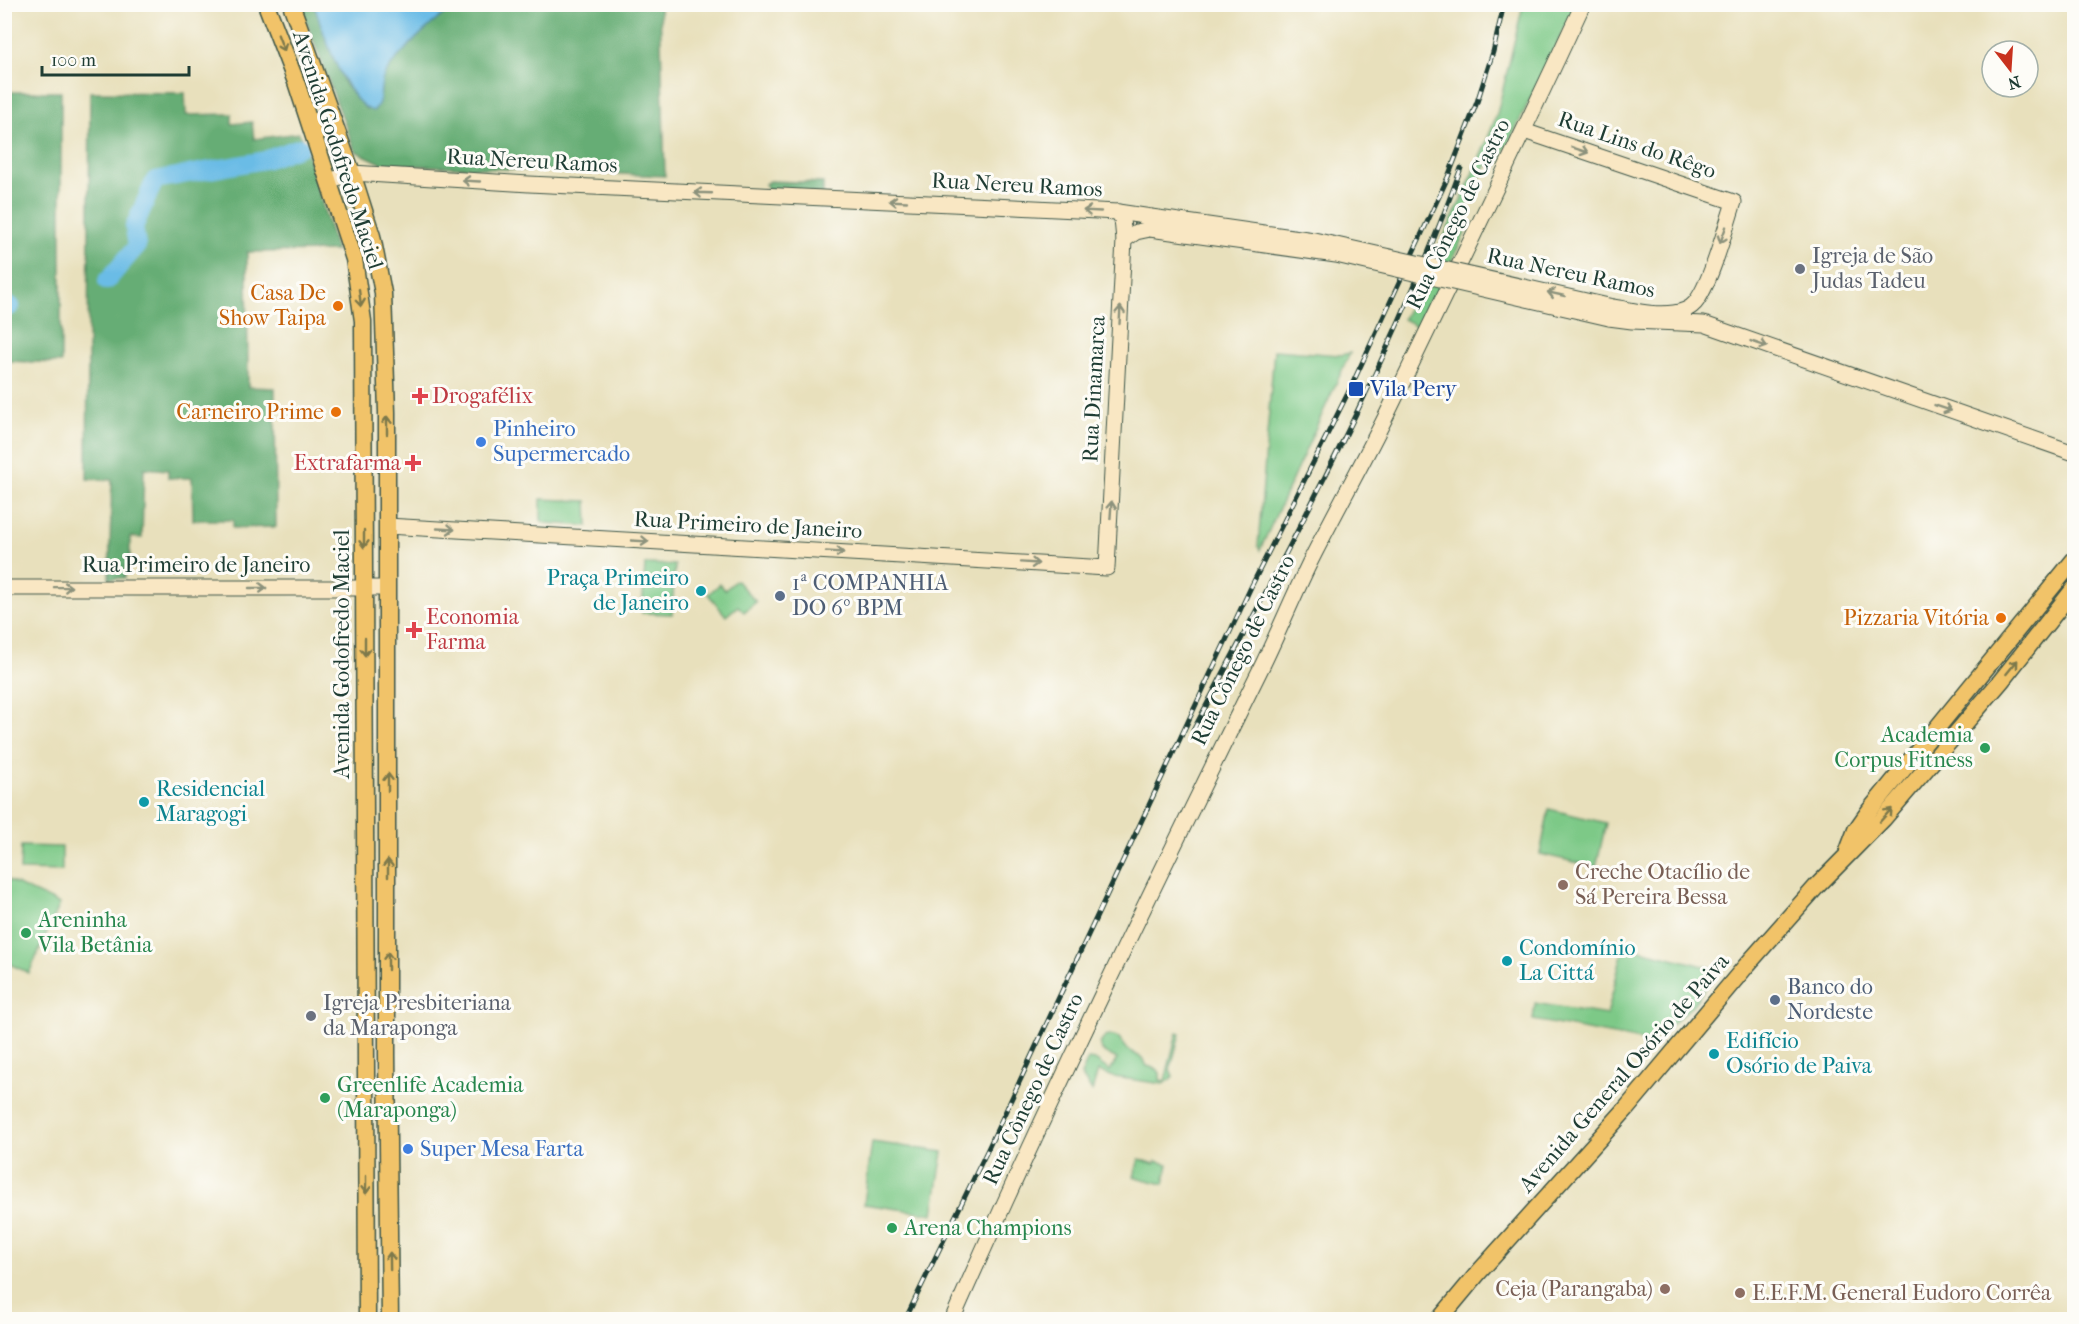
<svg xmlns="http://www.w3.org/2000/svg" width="2079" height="1324" font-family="'IM FELL French Canon',serif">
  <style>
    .green { fill: #7dc987; stroke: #4e835e; stroke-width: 1.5 }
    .forest { fill: #66ad74; stroke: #427554; stroke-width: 1.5 }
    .water { fill: #6bbce6; stroke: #457c8d; stroke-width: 1.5 }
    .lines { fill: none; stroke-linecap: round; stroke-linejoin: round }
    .river { stroke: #6bbce6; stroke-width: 18 }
    .secondary-casing { stroke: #3d5548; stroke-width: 17 }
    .primary-casing { stroke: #3d5548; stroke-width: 19 }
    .secondary { stroke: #f9e7c3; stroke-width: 15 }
    .primary { stroke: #f1c369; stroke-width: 16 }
    .rail-casing { stroke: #1f3d34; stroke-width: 5 }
    .rail { stroke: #fdfcf7; stroke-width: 3; stroke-dasharray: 9; stroke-linecap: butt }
    .secondary-bridge-casing { stroke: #3d5548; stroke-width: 17; stroke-linecap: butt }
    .secondary-bridge { stroke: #f9e7c3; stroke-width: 15 }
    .oneway { stroke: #7d794c }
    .oneway2 { stroke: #8c927c }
    .worship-dot { fill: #6b7280; stroke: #fdfcf7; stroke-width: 2 }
    .food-dot { fill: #e8710a; stroke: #fdfcf7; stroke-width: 2 }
    .transit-dot { fill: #1a4fb4; stroke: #fdfcf7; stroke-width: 2 }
    .health-dot { fill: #e0444e; stroke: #fdfcf7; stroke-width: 2 }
    .shop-dot { fill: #3f7fe0; stroke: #fdfcf7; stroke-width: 2 }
    .culture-dot { fill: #0f9aa8; stroke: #fdfcf7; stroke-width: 2 }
    .service-dot { fill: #5c6f8a; stroke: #fdfcf7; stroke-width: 2 }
    .leisure-dot { fill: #2e9e5b; stroke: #fdfcf7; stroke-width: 2 }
    .education-dot { fill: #8d6e63; stroke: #fdfcf7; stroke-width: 2 }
    .labels { text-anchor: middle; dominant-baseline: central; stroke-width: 6; stroke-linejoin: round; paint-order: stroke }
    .street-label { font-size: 22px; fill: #1f3d34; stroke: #fdfcf7 }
    .worship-label { font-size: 22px; fill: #5b616d; stroke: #fdfcf7; text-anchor: start }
    .food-label { font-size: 22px; fill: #c56008; stroke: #fdfcf7; text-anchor: end }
    .transit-label { font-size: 22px; fill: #164399; stroke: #fdfcf7; text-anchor: start }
    .health-label { font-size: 22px; fill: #be3a42; stroke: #fdfcf7; text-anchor: start }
    .shop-label { font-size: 22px; fill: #366cbe; stroke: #fdfcf7; text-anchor: start }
    .culture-label { font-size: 22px; fill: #0d838f; stroke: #fdfcf7; text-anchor: start }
    .service-label { font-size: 22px; fill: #4e5e75; stroke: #fdfcf7; text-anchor: start }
    .leisure-label { font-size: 22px; fill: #27864d; stroke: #fdfcf7; text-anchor: start }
    .education-label { font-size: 22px; fill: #785e54; stroke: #fdfcf7; text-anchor: start }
  </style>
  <rect width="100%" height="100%" fill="#fdfcf7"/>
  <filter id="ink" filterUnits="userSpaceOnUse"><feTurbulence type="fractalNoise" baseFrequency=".0167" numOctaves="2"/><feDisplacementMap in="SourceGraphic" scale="12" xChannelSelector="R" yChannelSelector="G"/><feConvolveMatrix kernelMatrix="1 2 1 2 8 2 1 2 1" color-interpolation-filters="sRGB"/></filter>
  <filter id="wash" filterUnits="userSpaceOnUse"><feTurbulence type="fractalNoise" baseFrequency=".008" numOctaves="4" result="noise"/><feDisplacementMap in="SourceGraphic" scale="24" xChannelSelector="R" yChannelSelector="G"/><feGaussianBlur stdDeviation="1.35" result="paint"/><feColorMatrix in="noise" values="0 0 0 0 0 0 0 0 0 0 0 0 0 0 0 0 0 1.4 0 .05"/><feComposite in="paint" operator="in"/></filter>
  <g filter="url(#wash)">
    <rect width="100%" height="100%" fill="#e8e0bc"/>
    <g class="green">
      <path d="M1523,5h53l-78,160 -4,2 -7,-3 -29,58 10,5 -48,101 -17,-9c33,-68 69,-135 94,-205z"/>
      <polygon points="1274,350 1340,355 1350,353 1260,550 1258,546"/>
      <polygon points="541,499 587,501 588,526 545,523 541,520"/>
      <polygon points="645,564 675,565 672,614 642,613"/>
      <polygon points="736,580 756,602 744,612 738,606 726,616 708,594 720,584 725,590"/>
      <polygon points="1549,809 1606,823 1596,867 1540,854"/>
      <polygon points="21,846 62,847 62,871 20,870"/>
      <polygon points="5,879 60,904 29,973 5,962"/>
      <polygon points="1624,946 1720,970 1690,1008 1651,1042 1533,1020 1535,1003 1607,1015"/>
      <polygon points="1177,1033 1180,1034 1170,1070 1173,1077 1163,1084 1114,1077 1098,1071 1092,1091 1081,1075 1088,1059 1095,1060 1110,1071 1117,1059 1102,1051 1100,1044 1105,1036 1110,1035 1119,1038 1128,1050 1142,1058 1147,1066 1157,1069 1160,1073 1160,1080 1165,1081"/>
      <polygon points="872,1142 943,1152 933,1214 864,1204"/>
      <polygon points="1139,1159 1155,1164 1156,1161 1168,1164 1164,1184 1134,1177"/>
    </g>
    <g class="forest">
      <path d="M461,4l199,1 5,171 -282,-12 -28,-13 -55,-146h14l31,80 21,24 14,-9c1,-7 0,-17 3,-23 10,-19 58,-67 78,-73z"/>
      <polygon points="5,92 61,92 61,363 5,361"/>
      <polygon points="90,92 185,93 186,115 232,114 232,124 252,122 254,139 299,133 308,155 336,251 247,252 248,387 275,388 276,527 233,528 233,520 193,520 192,478 168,478 168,470 144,468 142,538 130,537 130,566 125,566 125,578 109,579 112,480 87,479"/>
      <polygon points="769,181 823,183 823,194 768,190 765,184"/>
    </g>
    <path class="water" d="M314,5v-1l147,1c-19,5 -67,53 -77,71 -6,11 0,26 -11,35 -28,-8 -50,-80 -59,-106z"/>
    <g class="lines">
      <g class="river">
        <polyline points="107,281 137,246 134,227 155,180 265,160 300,147"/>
        <polyline points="4,309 11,306"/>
      </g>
    </g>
  </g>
  <g filter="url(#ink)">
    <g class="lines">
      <g class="secondary-casing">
        <g id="secondary">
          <path d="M1524,131l210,71c-8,25 -24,83 -39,101 -5,6 -14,9 -21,10 -20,3 -42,-3 -61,-6"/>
          <polyline points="329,181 352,173 529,184 1118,212 1151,217"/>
          <polyline points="1124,240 1136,232 1150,229"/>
          <polyline points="1609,318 1632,321 1704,324 2074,453"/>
          <polyline points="387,526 1107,568 1124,240 1122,219 1118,212"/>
          <polyline points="4,588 387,588"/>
          <path d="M952,1320c98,-222 204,-439 311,-656 16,-33 30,-67 46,-100 26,-52 55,-103 81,-156 65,-134 130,-268 193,-404"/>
        </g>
      </g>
      <g class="primary-casing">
        <g id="primary">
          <polyline points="266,4 296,82 354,259 363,321 367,1320"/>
          <polyline points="291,4 352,173 372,236 383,293 387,412 387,1054 390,1320"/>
          <polyline points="1848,851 1856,830 1870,810 2074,560"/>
          <polyline points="1439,1320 1479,1272 1626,1109 1746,966 1816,887 1883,819 2001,681 2074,589"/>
        </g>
      </g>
      <use href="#secondary" class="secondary"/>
      <use href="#primary" class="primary"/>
      <g class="rail-casing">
        <g id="rail">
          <path d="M1193,731c96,-184 197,-367 268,-563"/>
          <polyline points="905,1320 987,1151 1251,587 1350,389 1448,177 1477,102 1493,52 1504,4"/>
        </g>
      </g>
      <use href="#rail" class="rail"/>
      <g class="secondary-bridge-casing">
        <g id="secondary-bridge">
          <polyline points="1151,217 1314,240 1613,307"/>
          <polyline points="1150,229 1336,255 1609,318"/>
        </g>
      </g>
      <use href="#secondary-bridge" class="secondary-bridge"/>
    </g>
    <defs><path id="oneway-shaft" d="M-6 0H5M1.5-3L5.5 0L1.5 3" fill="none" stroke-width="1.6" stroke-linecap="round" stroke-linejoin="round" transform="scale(1.5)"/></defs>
    <g class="oneway">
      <use href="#oneway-shaft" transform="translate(281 43) rotate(69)"/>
      <use href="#oneway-shaft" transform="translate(360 298) rotate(83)"/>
      <use href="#oneway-shaft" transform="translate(387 425) rotate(-90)"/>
      <use href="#oneway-shaft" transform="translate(364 539) rotate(90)"/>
      <use href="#oneway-shaft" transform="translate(365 647) rotate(90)"/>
      <use href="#oneway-shaft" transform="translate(2012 667) rotate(-51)"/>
      <use href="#oneway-shaft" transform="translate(388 782) rotate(-90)"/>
      <use href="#oneway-shaft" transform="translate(1886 815) rotate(-48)"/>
      <use href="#oneway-shaft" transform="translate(388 868) rotate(-90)"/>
      <use href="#oneway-shaft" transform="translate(388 961) rotate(-90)"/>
      <use href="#oneway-shaft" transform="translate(366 1185) rotate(90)"/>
      <use href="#oneway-shaft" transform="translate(390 1261) rotate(-91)"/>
    </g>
    <g class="oneway2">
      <use href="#oneway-shaft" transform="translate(1580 150) rotate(19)"/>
      <use href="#oneway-shaft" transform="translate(471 181) rotate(-177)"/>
      <use href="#oneway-shaft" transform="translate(703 193) rotate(-178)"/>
      <use href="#oneway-shaft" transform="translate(898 201) rotate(-177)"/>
      <use href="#oneway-shaft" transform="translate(1092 211) rotate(-177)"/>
      <use href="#oneway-shaft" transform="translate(1723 235) rotate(110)"/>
      <use href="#oneway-shaft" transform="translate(1556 294) rotate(-167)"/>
      <use href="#oneway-shaft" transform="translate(1120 315) rotate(-87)"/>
      <use href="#oneway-shaft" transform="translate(1759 344) rotate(19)"/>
      <use href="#oneway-shaft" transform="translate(1943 408) rotate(19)"/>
      <use href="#oneway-shaft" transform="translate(1111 510) rotate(-86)"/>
      <use href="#oneway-shaft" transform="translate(446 529) rotate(3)"/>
      <use href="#oneway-shaft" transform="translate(640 541) rotate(3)"/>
      <use href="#oneway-shaft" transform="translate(835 552) rotate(3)"/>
      <use href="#oneway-shaft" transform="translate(1030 563) rotate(4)"/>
      <use href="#oneway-shaft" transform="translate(63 587) rotate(-1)"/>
      <use href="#oneway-shaft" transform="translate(258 588)"/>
    </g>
  </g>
  <g class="worship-dot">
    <circle cx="1800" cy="269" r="6"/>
    <circle cx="311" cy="1016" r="6"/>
  </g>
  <g class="food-dot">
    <circle cx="338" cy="306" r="6"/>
    <circle cx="336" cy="412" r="6"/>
    <circle cx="2001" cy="618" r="6"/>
  </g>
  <rect class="transit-dot" x="1348" y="381" width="16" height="16" rx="3"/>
  <g class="health-dot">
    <path d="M417 387h6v6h6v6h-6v6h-6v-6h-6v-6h6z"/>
    <path d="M410 454h6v6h6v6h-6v6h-6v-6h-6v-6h6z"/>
    <path d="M411 621h6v6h6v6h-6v6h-6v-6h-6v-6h6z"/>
  </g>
  <g class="shop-dot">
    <circle cx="481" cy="442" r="6"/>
    <circle cx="408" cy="1149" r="6"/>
  </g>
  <g class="culture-dot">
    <circle cx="701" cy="591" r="6"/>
    <circle cx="144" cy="802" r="6"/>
    <circle cx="1507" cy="961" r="6"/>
    <circle cx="1714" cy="1054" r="6"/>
  </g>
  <g class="service-dot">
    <circle cx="780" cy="596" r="6"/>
    <circle cx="1775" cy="1000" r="6"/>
  </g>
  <g class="leisure-dot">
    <circle cx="1985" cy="748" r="6"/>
    <circle cx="26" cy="933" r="6"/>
    <circle cx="325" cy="1098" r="6"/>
    <circle cx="892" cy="1228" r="6"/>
  </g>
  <g class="education-dot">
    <circle cx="1563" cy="885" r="6"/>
    <circle cx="1665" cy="1289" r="6"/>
    <circle cx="1740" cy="1293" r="6"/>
  </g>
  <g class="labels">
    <g class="street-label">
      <text transform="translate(1637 145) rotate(19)">Rua Lins do Rêgo</text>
      <text transform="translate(338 150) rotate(72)">Avenida Godofredo Maciel</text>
      <text transform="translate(532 161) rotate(3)">Rua Nereu Ramos</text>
      <text transform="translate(1017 185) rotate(3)">Rua Nereu Ramos</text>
      <text transform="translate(1458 214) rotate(-64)">Rua Cônego de Castro</text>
      <text transform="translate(1571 273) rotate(12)">Rua Nereu Ramos</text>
      <text transform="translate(1094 389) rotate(-87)">Rua Dinamarca</text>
      <text transform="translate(748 525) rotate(3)">Rua Primeiro de Janeiro</text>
      <text x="196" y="565">Rua Primeiro de Janeiro</text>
      <text transform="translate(1243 650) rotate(-64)">Rua Cônego de Castro</text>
      <text transform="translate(342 654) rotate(-90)">Avenida Godofredo Maciel</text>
      <text transform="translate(1624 1073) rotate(-49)">Avenida General Osório de Paiva</text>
      <text transform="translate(1033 1089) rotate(-65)">Rua Cônego de Castro</text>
    </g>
    <g class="worship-label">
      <text x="1812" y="256">Igreja de São<tspan x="1812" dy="25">Judas Tadeu</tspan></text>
      <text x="323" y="1003">Igreja Presbiteriana<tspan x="323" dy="25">da Maraponga</tspan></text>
    </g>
    <g class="food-label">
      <text x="326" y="293">Casa De<tspan x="326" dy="25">Show Taipa</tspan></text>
      <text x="324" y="412">Carneiro Prime</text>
      <text x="1989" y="618">Pizzaria Vitória</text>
    </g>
    <g class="transit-label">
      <text x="1370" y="389">Vila Pery</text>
    </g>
    <g class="health-label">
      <text x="432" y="396">Drogafélix</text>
      <text x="401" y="463" text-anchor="end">Extrafarma</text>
      <text x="426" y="617">Economia<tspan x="426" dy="25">Farma</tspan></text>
    </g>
    <g class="shop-label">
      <text x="493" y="429">Pinheiro<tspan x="493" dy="25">Supermercado</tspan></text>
      <text x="420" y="1149">Super Mesa Farta</text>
    </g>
    <g class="culture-label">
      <text x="689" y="578" text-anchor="end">Praça Primeiro<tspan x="689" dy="25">de Janeiro</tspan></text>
      <text x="156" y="789">Residencial<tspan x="156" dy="25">Maragogi</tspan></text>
      <text x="1519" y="948">Condomínio<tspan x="1519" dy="25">La Cittá</tspan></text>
      <text x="1726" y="1041">Edifício<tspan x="1726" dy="25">Osório de Paiva</tspan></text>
    </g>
    <g class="service-label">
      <text x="792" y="583">1ª COMPANHIA<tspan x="792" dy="25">DO 6º BPM</tspan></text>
      <text x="1787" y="987">Banco do<tspan x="1787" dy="25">Nordeste</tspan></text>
    </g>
    <g class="leisure-label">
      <text x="1973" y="735" text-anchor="end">Academia<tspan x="1973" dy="25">Corpus Fitness</tspan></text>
      <text x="38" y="920">Areninha<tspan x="38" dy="25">Vila Betânia</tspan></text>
      <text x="337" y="1085">Greenlife Academia<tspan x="337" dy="25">(Maraponga)</tspan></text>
      <text x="904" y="1228">Arena Champions</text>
    </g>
    <g class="education-label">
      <text x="1575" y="872">Creche Otacílio de<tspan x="1575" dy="25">Sá Pereira Bessa</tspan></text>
      <text x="1653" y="1289" text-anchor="end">Ceja (Parangaba)</text>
      <text x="1752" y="1293">E.E.F.M. General Eudoro Corrêa</text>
    </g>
  </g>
  <rect width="2079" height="1324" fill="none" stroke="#fdfcf7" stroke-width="24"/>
  <g transform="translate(2010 69) rotate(163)"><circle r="28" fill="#fdfcf7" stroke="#a4b0a9" stroke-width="1.5"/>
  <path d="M0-4.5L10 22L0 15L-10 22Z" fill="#c8321e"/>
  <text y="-9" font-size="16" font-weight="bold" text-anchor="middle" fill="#1f3d34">N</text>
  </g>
  <path d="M42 66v9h147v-9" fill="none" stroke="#1f3d34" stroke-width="3"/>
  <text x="51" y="66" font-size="18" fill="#1f3d34" stroke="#fdfcf7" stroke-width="4.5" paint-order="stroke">100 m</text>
</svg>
